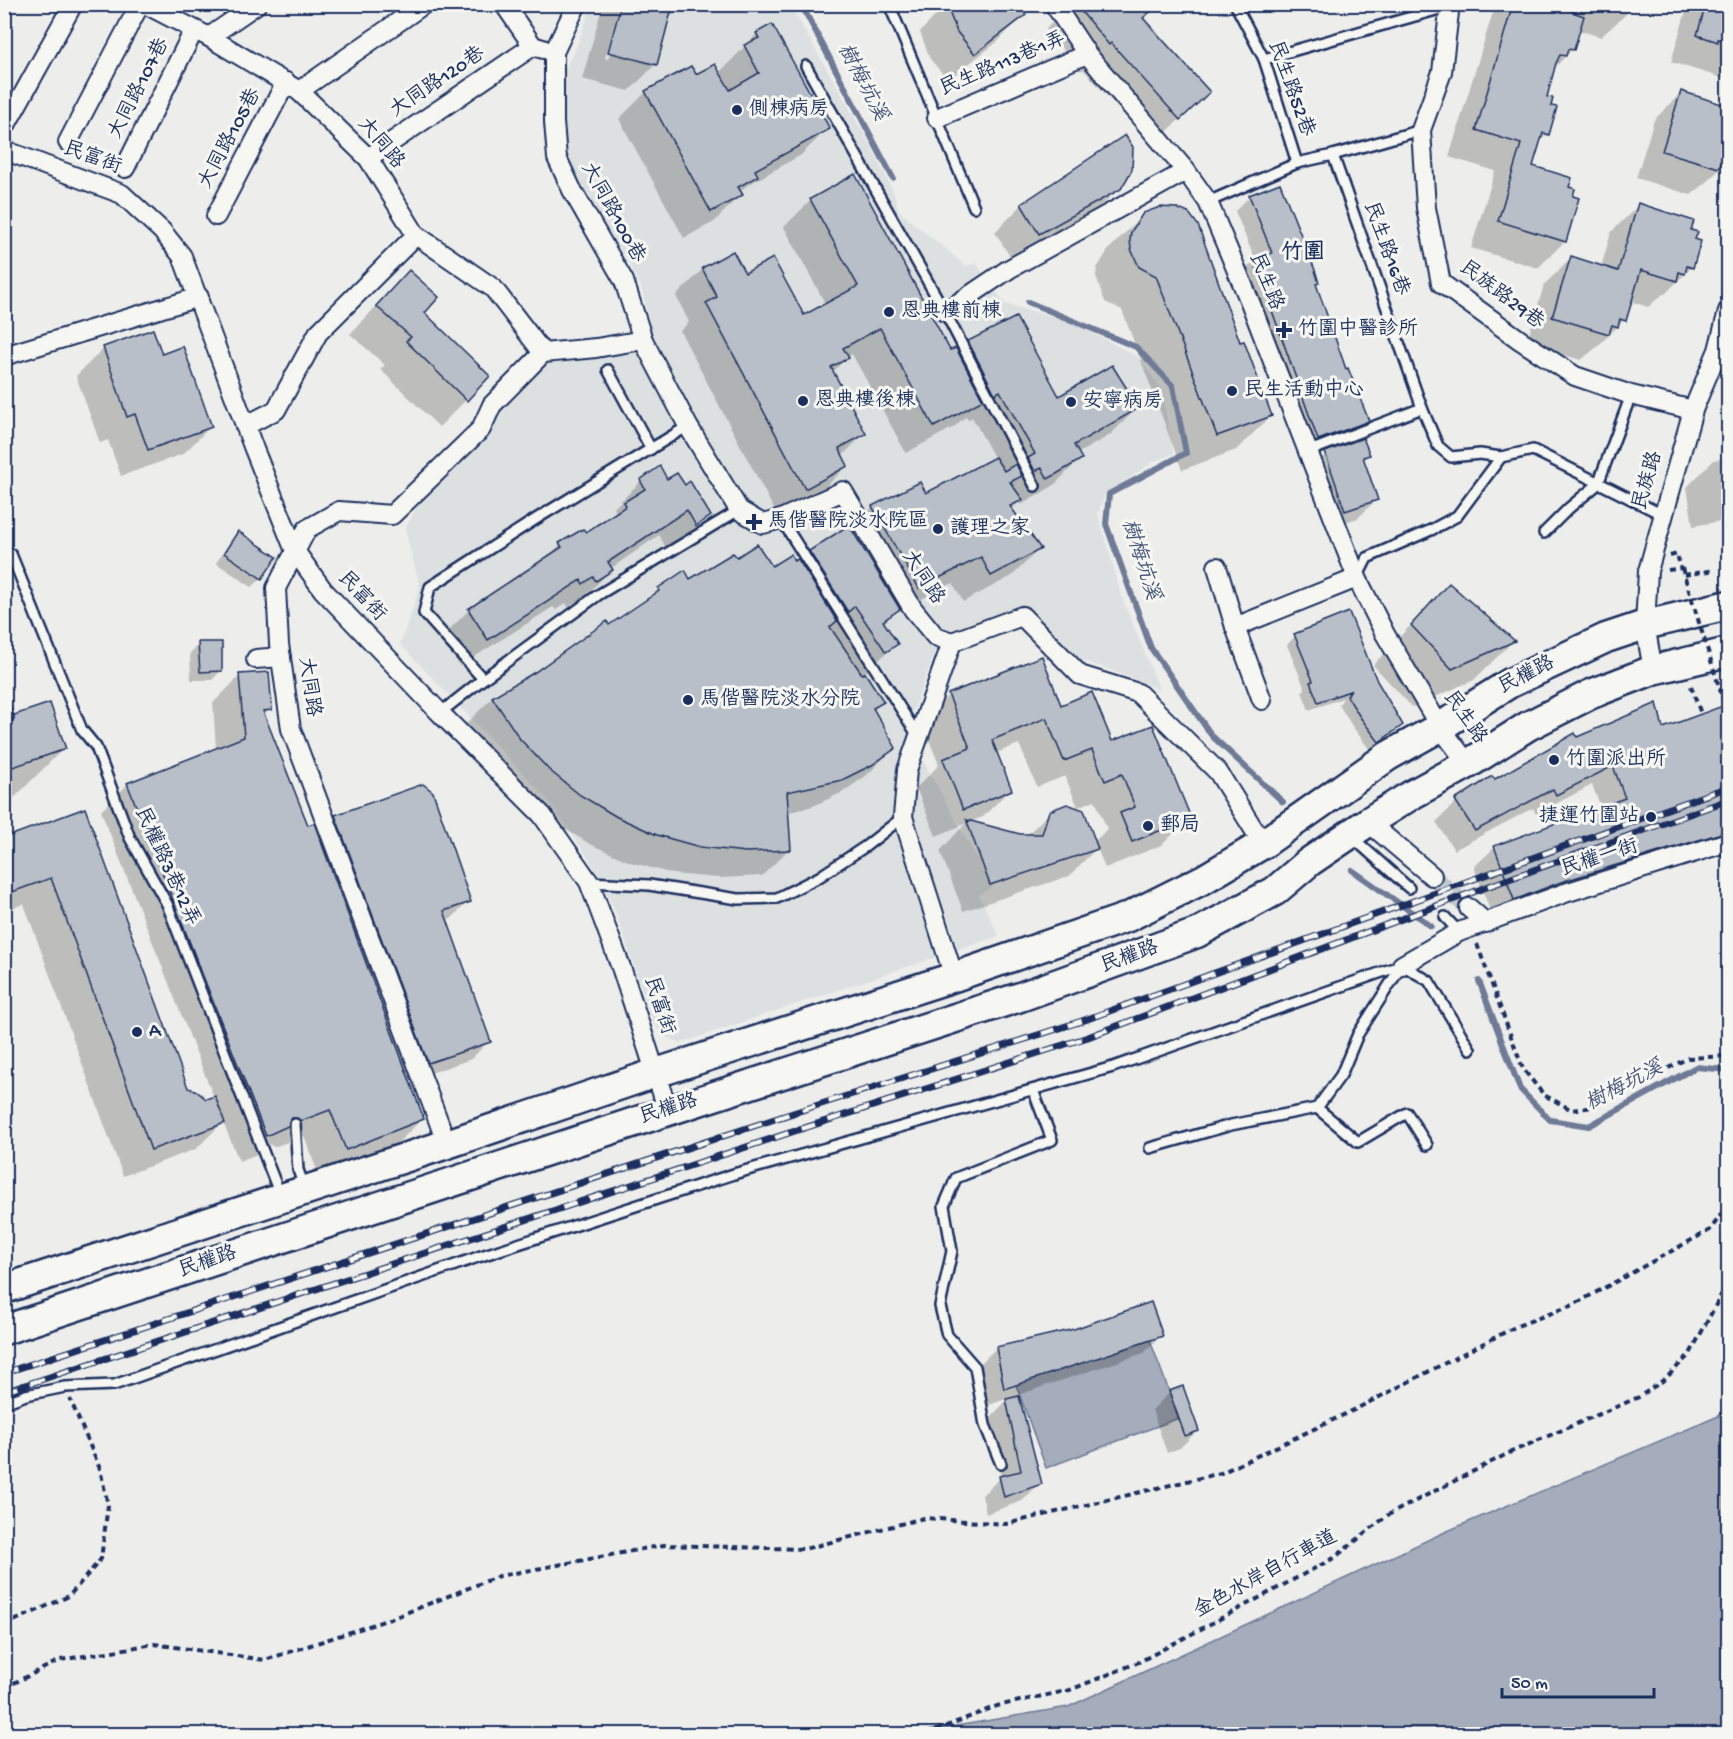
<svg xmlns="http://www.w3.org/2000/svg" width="1733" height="1739" font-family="'Gochi Hand','LXGW WenKai TC',sans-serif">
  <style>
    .built { fill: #dde0e1 }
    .water { fill: #a5acbc; stroke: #6e7a96; stroke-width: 1.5 }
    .shadow { fill: #0003; fill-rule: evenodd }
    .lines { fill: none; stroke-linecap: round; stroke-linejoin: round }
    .stream { stroke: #6e7a96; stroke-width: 6 }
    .building { fill: #b9bfc8; stroke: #1b2f5e; stroke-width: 1.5 }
    .street-tunnel { stroke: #c3c8d0; stroke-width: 18; stroke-dasharray: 18 9; stroke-linecap: butt }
    .lane-casing { stroke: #1b2f5e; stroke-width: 14 }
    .street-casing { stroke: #1b2f5e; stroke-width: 22 }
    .primary-casing { stroke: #1b2f5e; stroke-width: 33 }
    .path { stroke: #1b2f5e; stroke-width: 4; stroke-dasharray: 6 4.5; stroke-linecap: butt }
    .lane { stroke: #f6f6f2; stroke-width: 9 }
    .street { stroke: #f6f6f2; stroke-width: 18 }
    .primary { stroke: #f6f6f2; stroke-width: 28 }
    .rail-casing { stroke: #1b2f5e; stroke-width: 7 }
    .rail { stroke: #f6f6f2; stroke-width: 4.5; stroke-dasharray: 14; stroke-linecap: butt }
    .path-bridge { stroke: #1b2f5e; stroke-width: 4; stroke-dasharray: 6 4.5; stroke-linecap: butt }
    .poi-dot { fill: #1b2f5e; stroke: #f6f6f2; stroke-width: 2 }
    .labels { text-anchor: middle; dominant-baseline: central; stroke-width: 6; stroke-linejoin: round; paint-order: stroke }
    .street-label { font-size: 20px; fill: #1b2f5e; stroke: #f6f6f2 }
    .poi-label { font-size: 20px; fill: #1b2f5e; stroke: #f6f6f2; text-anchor: start }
    .water-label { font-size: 21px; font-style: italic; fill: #44547a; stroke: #f6f6f2 }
    .quarter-label { font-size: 22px; font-weight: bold; fill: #1b2f5e; stroke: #f6f6f2 }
  </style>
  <rect width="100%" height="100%" fill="#edeeec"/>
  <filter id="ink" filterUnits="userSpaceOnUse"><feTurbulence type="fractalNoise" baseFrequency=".0167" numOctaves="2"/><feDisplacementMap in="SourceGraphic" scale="12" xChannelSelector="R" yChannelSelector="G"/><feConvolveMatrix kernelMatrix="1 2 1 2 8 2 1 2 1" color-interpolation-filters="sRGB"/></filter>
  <g filter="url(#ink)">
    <polygon class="built" points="761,4 766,13 779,5 790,5 870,144 894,193 899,211 966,266 976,263 1005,304 1070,321 1138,357 1161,388 1174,454 1155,461 1105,494 1098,514 1122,598 1160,690 1108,669 1076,659 1034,612 1016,608 952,631 935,653 906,730 993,887 979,895 999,936 681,1043 665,1037 654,1024 615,911 589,859 548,800 400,644 420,587 405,529 423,495 490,432 501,405 550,361 633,350 652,335 641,287 627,260 574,176 564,152 563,73 576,48 592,5"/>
    <g class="water">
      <polygon points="1150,1340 1179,1418 1046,1468 1016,1385"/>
      <polygon points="1728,1412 1728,1734 909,1734 1068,1707 1445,1532"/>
    </g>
    <g class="shadow">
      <polygon points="603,4 620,4 605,58 608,59 623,4 691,4 669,16 656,64 629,91 582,79"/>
      <polygon points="947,4 1024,15 997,42 948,80 930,59 920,32"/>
      <polygon points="1071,4 1160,4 1143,20 1208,92 1152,146 1083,69 1081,71 1046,29"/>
      <polygon points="1502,4 1637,4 1601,37 1578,30 1572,50 1553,69 1545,98 1549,107 1547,134 1538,143 1531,167 1567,188 1565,241 1538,268 1471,248 1495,171 1449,157 1492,15"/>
      <polygon points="1688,4 1728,4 1728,75 1725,79 1671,62"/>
      <polygon points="757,34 828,128 801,155 746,186 740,192 741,194 714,222 684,238 619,119 646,92 695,76 719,73"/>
      <polygon points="1681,93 1728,107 1728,161 1707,182 1691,195 1636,178 1654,120"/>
      <polygon points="1279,185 1345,370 1367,421 1353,435 1304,454 1240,275 1255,260 1235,211 1249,197"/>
      <polygon points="1119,188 1092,215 1012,260 995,232 1022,205"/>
      <polygon points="811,200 950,352 957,354 969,343 1015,319 1058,398 1137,408 1110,435 1077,454 1080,459 1053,486 1021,505 1019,502 1011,510 1039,549 1012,576 963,602 953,583 894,613 883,624 896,644 864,674 882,702 873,711 894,748 867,775 843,792 813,806 786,813 789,849 762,876 718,878 673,874 630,862 590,844 553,822 493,766 465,725 492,698 609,627 645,602 659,589 690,582 737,559 772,568 799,563 810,552 850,530 873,507 919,484 925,495 995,459 972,417 968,420 966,416 954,427 906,453 852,354 847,357 832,373 864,434 842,456 847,466 819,493 777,515 680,331 689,322 676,296 703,269 744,275 803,317 826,305 784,227"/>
      <polygon points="1639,205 1690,231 1694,240 1692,267 1665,294 1663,294 1648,307 1630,301 1624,320 1597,347 1581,360 1526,344 1544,285 1571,258 1601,267 1611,232"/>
      <polygon points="1144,214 1271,416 1236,450 1182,470 1122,310 1105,302 1096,276 1097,268 1109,249"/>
      <polygon points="409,272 423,313 466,400 439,427 380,369 385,365 350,334"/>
      <polygon points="104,348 161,356 210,427 183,454 121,476 108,440 100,443 76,376"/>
      <polygon points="1326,454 1368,455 1363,460 1376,500 1358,518 1327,528 1308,472"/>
      <polygon points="1728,458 1728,520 1693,526 1687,487 1714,460"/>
      <polygon points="641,481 666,481 709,515 682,542 668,552 659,535 610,569 611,570 584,597 568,607 566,603 556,610 553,607 460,666 442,637 469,610 544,560 560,545 583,531 585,534 610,518 616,512 614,508"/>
      <polygon points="238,533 275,558 261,579 252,587 216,563 230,542"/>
      <polygon points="1449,585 1513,641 1474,680 1412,707 1373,665"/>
      <polygon points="1295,636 1375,681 1401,725 1370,750 1352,726 1339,705 1343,698 1309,710 1302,692 1305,689 1287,645"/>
      <polygon points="199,644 221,671 212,680 191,680 190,653"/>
      <polygon points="240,676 270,709 264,716 307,827 317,836 336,817 469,901 451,919 446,921 489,1041 471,1059 408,1081 422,1119 395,1146 319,1176 304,1136 274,1147 269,1144 260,1153 239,1161 223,1122 196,1149 123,1176 24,904 4,911 4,840 84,810 187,1090 205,1101 214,1098 101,811 128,784 216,749 213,703"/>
      <path d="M949,695l112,12 50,36 78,75 -27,27 -57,23 -8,-20 -28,28 -106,35 -23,-60 25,-27 -29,12 -20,-48 23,-23 -17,-43zM1019,744l18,43 28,-11 13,31 17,-7 12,29 -13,13 -44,-30 -24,24 -56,-14 13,-5 27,-28 -14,-36z"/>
      <polygon points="1728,705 1728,848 1493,919 1474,867 1495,847 1601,808 1592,785 1536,814 1533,808 1454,850 1436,822 1456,802 1577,739 1662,730"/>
      <polygon points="15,716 64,748 11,801 4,804 4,723 7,724"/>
      <polygon points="1162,1335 1144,1353 1018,1395 1040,1483 1022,1501 986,1514 982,1495 1001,1477 989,1419 1009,1398 986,1406 978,1366 996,1348"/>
      <polygon points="1170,1392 1198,1430 1180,1448 1167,1453 1152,1410"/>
      <polygon points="4,1471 12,1492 4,1499"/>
    </g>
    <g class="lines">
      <g class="stream">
        <polyline points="801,4 893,178"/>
        <polyline points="1028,302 1136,347 1173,386 1186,453 1109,494 1106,524 1151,648 1212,736 1283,802"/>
        <polyline points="1352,870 1431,926"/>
        <polyline points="1479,981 1520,1089 1550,1120 1589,1126 1696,1067 1728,1070"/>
      </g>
    </g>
    <g class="building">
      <polygon points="621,4 673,4 657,65 608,52"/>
      <polygon points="946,4 1018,4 1026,15 975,54 957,32"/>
      <polygon points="1075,4 1159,4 1143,18 1210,92 1180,120 1111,43 1109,45"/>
      <polygon points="1513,4 1574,4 1572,12 1584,16 1574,50 1568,49 1566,56 1560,55 1556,63 1547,97 1553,98 1551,106 1557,107 1549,135 1543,133 1533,166 1572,178 1569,187 1575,189 1573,196 1579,198 1566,242 1498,221 1521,144 1476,130"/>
      <polygon points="1706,4 1728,4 1728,35 1725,34 1723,40 1718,39 1718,42 1697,35"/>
      <polygon points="772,24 830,129 755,170 758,176 738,187 743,195 711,212 645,91 691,66 696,74 715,64 730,90 759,73 744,45 759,38 756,33"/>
      <polygon points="1681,91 1728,106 1728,162 1722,160 1719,168 1662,151"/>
      <polygon points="1125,135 1133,147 1132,170 1121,189 1039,234 1021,204"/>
      <polygon points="855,174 950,350 956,348 983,400 934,427 880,328 843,348 849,358 831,367 866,434 839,448 848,466 805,489 706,303 717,297 702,268 733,251 745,273 773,258 804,315 858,286 810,199"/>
      <polygon points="1280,183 1315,270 1319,283 1316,284 1346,369 1348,368 1369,421 1318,440 1254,260 1272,253 1249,195"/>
      <polygon points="1638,203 1694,221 1691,230 1698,232 1695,239 1701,241 1693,268 1687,266 1685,274 1679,272 1677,281 1641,270 1626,321 1620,319 1618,327 1612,325 1609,334 1552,317 1571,256 1618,271"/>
      <polygon points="1160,207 1176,208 1189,213 1198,225 1240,342 1244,341 1272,416 1217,436 1156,276 1139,267 1131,249 1130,240 1131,232 1143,213"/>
      <polygon points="409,270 439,297 425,313 490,376 467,401 406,341 411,337 376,306"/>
      <polygon points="1016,317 1059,396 1112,365 1139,408 1074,445 1082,459 1048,479 1042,468 1035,471 1028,458 1035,454 1000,391 995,394 968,341"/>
      <polygon points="153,329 162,354 183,346 212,427 148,450 135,414 127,417 103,347"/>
      <polygon points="1363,438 1370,455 1363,457 1378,500 1345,511 1325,452"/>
      <polygon points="995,457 1004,471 1016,464 1022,476 1010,482 1023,500 1010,506 1041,549 991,576 981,557 919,588 872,506 920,482 926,493"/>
      <polygon points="660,466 667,479 677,473 685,485 690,481 711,516 696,526 687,510 608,562 613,570 596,581 593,577 583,584 581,580 488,640 468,609 562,547 559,543 583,529 586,532 626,506 624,502 645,489 640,480"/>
      <polygon points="849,525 900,609 883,621 898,644 886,652 855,606 848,612 809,551"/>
      <polygon points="238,531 277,557 262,579 224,553"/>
      <polygon points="757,544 772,566 791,554 794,561 798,559 837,621 830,627 862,674 865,673 884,702 873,708 896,748 872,765 842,780 787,792 791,850 746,852 700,847 657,835 617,817 580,795 549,770 520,739 492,697 535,672 607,621 609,625 659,591 658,588 685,570 690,579 733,553 737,557"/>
      <polygon points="1449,583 1515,641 1452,669 1411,625"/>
      <polygon points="1349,612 1377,681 1403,725 1379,742 1360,717 1347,696 1350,691 1318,702 1310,682 1313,681 1294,634"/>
      <polygon points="198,642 222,642 222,671 200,672"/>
      <polygon points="1042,656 1061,705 1092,692 1112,741 1153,725 1191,818 1132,842 1120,813 1135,807 1122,774 1105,781 1092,750 1064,761 1046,718 992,740 1012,790 963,810 943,759 970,748 948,694"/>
      <polygon points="269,672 272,710 263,711 308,825 314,823 424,1119 346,1150 330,1110 301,1121 297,1118 292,1118 288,1126 266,1136 127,783 244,737 239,674"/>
      <polygon points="50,703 66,749 4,770 4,723 11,723 14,715"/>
      <polygon points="1657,703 1663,728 1728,704 1728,831 1561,882 1514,900 1494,846 1625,798 1613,766 1556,795 1553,789 1475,831 1455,800 1492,776 1495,779 1575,733 1577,737"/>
      <polygon points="423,784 433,792 471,902 444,911 491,1042 428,1063 335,815"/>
      <polygon points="1067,804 1084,810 1098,849 990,885 967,822 969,822 967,820 1020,834 1042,834 1049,811"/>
      <polygon points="85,808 188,1088 195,1090 206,1099 215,1096 225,1123 151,1150 51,878 4,895 4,838"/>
      <polygon points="1151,1302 1163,1336 1004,1389 996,1347 1074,1329"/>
      <polygon points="1183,1386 1199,1431 1185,1436 1169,1391"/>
      <polygon points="1019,1396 1042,1484 1004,1497 999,1476 1021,1471 1006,1399"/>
    </g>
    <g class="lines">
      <polyline class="street-tunnel" points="1432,876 1469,908"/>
      <g class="lane-casing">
        <g id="lane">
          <polyline points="889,4 974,207"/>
          <polyline points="1264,59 1450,6"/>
          <polyline points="806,66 945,312 1035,486"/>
          <polyline points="1297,163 1333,155 1421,130"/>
          <polyline points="1208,202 1297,163 1264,59 1235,4"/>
          <polyline points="608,370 651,449"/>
          <polyline points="1307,452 1422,408 1333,155"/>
          <polyline points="1501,457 1533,450 1663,515"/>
          <polyline points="781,519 918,736"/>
          <polyline points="1544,533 1569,508 1598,484 1631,395"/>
          <polyline points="11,554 82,730 96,747 130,838 167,904 280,1195"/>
          <polyline points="1357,578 1367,558 1431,530 1457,516 1501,457 1480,454 1451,457 1438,446 1422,408"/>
          <polyline points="483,679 424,613 430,587 536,519 688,426"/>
          <polyline points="4,708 8,717"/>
          <polyline points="440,713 483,679 598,595 739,510"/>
          <polyline points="1352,837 1409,888"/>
          <polyline points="589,882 649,885 738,899 777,898 819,877 866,846 903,817"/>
          <polyline points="1445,917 1459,932"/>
          <polyline points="1402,965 1429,981 1470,1049"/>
          <polyline points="1317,1108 1358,1142 1407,1113 1427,1145"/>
          <polyline points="295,1124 298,1170 304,1186"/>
          <polyline points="1150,1148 1231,1125 1317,1108 1341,1075 1358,1034 1402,965"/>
          <polyline points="4,1403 26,1395 65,1387 114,1385 478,1257 737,1173 1113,1067 1402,965"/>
          <polyline points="1001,1464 985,1425 975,1367 947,1335 940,1306 952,1251 944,1206 956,1178 1052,1140 1033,1090"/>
        </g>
      </g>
      <g class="street-casing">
        <g id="street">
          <polyline points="145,4 209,37 299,91 368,158 416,235 493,288 543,353"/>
          <polyline points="504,4 533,46 543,49"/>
          <polyline points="577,4 554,52 554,122 557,158 572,190 624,281 643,340 688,426 739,510 763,524 781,519 843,491 913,609 935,636 952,642 1022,616 1080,675 1138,693 1218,772 1263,844"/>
          <polyline points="1054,4 1087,54 1186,171 1208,202 1250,302 1357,578 1385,634 1440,727 1468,764"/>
          <polyline points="1450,4 1442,72 1421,130 1426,208 1441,283 1520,340 1575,376 1631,395 1693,410"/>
          <polyline points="209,37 257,4"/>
          <polyline points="299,91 424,4"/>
          <polyline points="937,118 1087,54"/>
          <polyline points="6,125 73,4"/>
          <polyline points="68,142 140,4"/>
          <polyline points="4,150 122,194 162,231 182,256 254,449 295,551 323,590 440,713 542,815 589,882 622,970 668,1111"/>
          <polyline points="368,158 533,46"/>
          <polyline points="125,168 194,30"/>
          <polyline points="216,216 286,82"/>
          <polyline points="945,312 1009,269 1186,171"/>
          <polyline points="4,356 199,297"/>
          <polyline points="245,426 276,410 318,333 416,235"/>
          <polyline points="1217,567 1235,627 1262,700"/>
          <polyline points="1235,627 1357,578"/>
          <polyline points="952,642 907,770 903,817 954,977"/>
          <polyline points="256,659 281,657"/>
          <polyline points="1653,670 1645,625 1648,571 1693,410 1718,350 1728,311"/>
          <polyline points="1368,822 1432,876"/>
          <polyline points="1469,908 1486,923"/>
          <polyline points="1402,965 1459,932 1565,893 1728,842"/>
          <polyline points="447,1144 291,729 279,644 276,588 307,529 339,511 392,515 481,429 492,405 543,353 596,348 643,340"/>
        </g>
      </g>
      <g class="primary-casing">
        <g id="primary">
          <polyline points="4,1289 447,1144 656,1073 954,977 1128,917 1204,879 1263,844 1388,756 1440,727 1510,683 1606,638 1645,625 1728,605"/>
          <polyline points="4,1330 668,1111 1020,997 1197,933 1275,891 1309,862 1368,822 1413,794 1468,764 1528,726 1591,694 1653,670 1728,652"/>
        </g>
      </g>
      <g class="path">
        <polyline points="1670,556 1677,554 1679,562"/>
        <polyline points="1668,570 1682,568"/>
        <polyline points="1684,575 1715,570"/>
        <polyline points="1691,686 1701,714"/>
        <polyline points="1722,696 1728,713"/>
        <polyline points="1477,944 1523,1069 1544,1095 1572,1110 1593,1107 1688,1058 1728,1056"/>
        <polyline points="4,1623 16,1620 69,1596 101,1559 108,1505 100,1469 70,1399"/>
        <polyline points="4,1688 60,1660 154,1644 265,1660 393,1618 499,1576 664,1545 804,1549 924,1518 1006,1524 1221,1473 1356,1409 1517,1326 1573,1305 1710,1230 1728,1205"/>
        <polyline points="926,1734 997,1706 1070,1690 1139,1662 1334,1558 1388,1515 1511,1452 1639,1397 1665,1379 1690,1354 1721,1295 1728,1287"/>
      </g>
      <use href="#lane" class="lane"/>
      <use href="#street" class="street"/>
      <use href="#primary" class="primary"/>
      <g class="rail-casing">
        <g id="rail">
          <polyline points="4,1373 793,1113 1082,1021 1728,787"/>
          <polyline points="4,1392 798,1130 1088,1037 1492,885 1728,800"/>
        </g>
      </g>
      <use href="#rail" class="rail"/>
      <polyline class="path-bridge" points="1682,568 1722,696"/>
    </g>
  </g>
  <g class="poi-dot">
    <circle cx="737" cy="110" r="6"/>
    <circle cx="889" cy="312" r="6"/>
    <path d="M1281 321h6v6h6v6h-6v6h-6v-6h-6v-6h6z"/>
    <circle cx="1232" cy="391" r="6"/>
    <circle cx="803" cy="401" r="6"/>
    <circle cx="1071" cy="402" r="6"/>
    <path d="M751 513h6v6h6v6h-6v6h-6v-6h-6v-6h6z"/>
    <circle cx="938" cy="529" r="6"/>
    <circle cx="688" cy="700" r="6"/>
    <circle cx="1554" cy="760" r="6"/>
    <circle cx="1651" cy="817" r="6"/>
    <circle cx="1148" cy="826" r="6"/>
    <circle cx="137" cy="1032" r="6"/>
  </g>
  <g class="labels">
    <g class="street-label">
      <text transform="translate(1003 65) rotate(-23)">民生路113巷1弄</text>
      <text transform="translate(438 83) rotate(-34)">大同路120巷</text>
      <text transform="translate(140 89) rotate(-63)">大同路107巷</text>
      <text transform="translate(1290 89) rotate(70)">民生路52巷</text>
      <text transform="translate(231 139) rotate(-62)">大同路105巷</text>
      <text transform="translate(380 144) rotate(50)">大同路</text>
      <text transform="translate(92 159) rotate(20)">民富街</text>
      <text transform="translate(612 213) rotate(61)">大同路100巷</text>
      <text transform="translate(1385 249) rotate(70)">民生路16巷</text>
      <text transform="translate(1265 282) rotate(68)">民生路</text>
      <text transform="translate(1501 296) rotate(37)">民族路29巷</text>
      <text transform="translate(1649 481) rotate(-74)">民族路</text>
      <text transform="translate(922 578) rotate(57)">大同路</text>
      <text transform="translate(361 597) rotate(47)">民富街</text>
      <text transform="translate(1527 676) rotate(-27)">民權路</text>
      <text transform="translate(308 687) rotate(82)">大同路</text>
      <text transform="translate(1464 718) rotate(55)">民生路</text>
      <text transform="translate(1600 859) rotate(-18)">民權一街</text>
      <text transform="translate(166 867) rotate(65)">民權路3巷12弄</text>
      <text transform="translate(1130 958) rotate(-20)">民權路</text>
      <text transform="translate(658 1006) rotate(72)">民富街</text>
      <text transform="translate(669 1110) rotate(-18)">民權路</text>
      <text transform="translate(208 1263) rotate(-19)">民權路</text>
      <text transform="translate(1266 1575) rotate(-29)">金色水岸自行車道</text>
    </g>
    <g class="poi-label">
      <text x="749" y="110">側棟病房</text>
      <text x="901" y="312">恩典樓前棟</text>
      <text x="1298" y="330">竹圍中醫診所</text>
      <text x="1244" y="391">民生活動中心</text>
      <text x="815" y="401">恩典樓後棟</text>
      <text x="1083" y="402">安寧病房</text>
      <text x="768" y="522">馬偕醫院淡水院區</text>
      <text x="950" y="529">護理之家</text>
      <text x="700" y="700">馬偕醫院淡水分院</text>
      <text x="1566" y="760">竹圍派出所</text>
      <text x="1639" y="817" text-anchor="end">捷運竹圍站</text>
      <text x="1160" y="826">郵局</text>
      <text x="149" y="1032">A</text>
    </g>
    <g class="water-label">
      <text transform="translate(861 83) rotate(62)">樹梅坑溪</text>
      <text transform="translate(1139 560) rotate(72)">樹梅坑溪</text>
      <text transform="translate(1625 1087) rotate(-28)">樹梅坑溪</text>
    </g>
    <g class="quarter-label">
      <text x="1303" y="254">竹圍</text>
    </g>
  </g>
  <rect width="1733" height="1739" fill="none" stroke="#f6f6f2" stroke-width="24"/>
  <rect x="12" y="12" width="1709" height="1715" fill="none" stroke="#1b2f5e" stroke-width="2" filter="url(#ink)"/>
  <path d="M1502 1688v9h152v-9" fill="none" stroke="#1b2f5e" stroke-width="3"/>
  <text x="1511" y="1688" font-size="18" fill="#1b2f5e" stroke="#f6f6f2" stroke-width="4.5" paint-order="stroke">50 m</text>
</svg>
